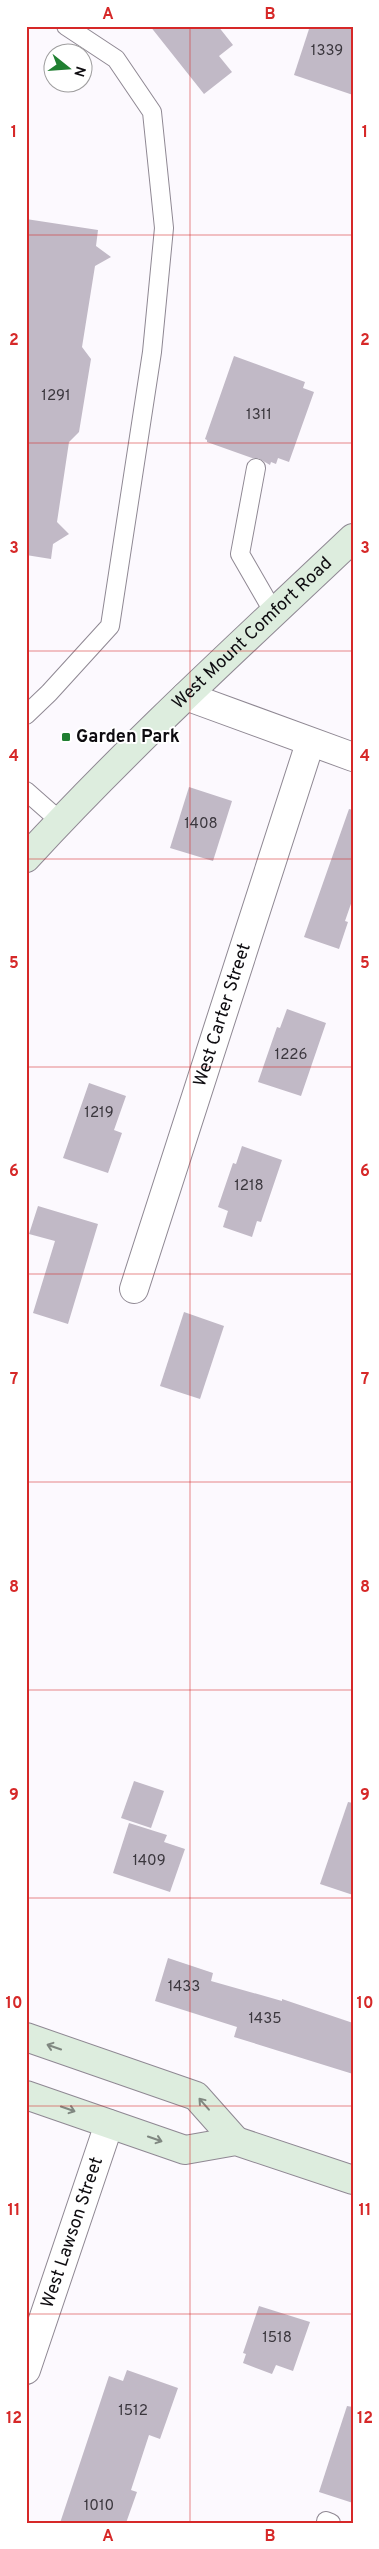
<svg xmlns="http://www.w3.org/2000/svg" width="379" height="2549" font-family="Overpass,sans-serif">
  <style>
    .building { fill: #c1b9c6 }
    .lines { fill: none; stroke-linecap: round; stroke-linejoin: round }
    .lane-casing { stroke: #8f8893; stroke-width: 20 }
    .street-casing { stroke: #8f8893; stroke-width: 30 }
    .secondary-casing { stroke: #8f8893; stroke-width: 30 }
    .lane { stroke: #fff; stroke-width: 18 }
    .street { stroke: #fff; stroke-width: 28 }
    .secondary { stroke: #ddedde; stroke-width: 28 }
    .oneway { stroke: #808881 }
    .grid { fill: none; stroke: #d62828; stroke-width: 1; stroke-opacity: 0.55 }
    .poi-dot { fill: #207f31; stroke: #fff; stroke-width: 2 }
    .labels { text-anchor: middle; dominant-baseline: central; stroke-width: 4; stroke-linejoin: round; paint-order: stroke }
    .number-label { font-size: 15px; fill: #3b373e }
    .street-label { font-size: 18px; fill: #0e0c10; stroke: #fff }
    .poi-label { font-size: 18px; font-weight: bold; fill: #0e0c10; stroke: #fff; text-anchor: start }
    .neatline { fill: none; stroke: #d62828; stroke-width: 2 }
    .grid-label { font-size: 16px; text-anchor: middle; font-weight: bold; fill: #d62828 }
  </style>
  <rect width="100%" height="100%" fill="#fcf9fe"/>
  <g class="building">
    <polygon points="150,26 218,26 233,45 219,56 232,72 204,94"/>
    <polygon points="310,26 353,26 353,95 294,75"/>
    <polygon points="26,219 98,230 96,246 111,257 95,266 82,347 91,359 79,432 69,442 57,522 69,534 53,544 51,559 26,555"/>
    <polygon points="234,356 305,382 303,388 314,392 289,462 278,458 276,464 271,462 270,465 258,458 252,458 207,442 207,440 205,439"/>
    <polygon points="189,787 232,801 213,861 170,848"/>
    <polygon points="349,809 353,810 353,898 345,921 348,922 339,949 304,937"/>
    <polygon points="287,1009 326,1023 301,1096 258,1082 277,1027 280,1028"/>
    <polygon points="89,1083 126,1096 114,1130 122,1133 108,1173 63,1158"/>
    <polygon points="242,1146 282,1160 261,1222 257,1221 252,1237 223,1227 228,1211 218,1207 233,1163 236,1164"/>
    <polygon points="38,1206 98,1224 68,1324 33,1313 55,1241 29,1234"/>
    <polygon points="184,1312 224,1326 200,1399 160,1386"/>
    <polygon points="134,1781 164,1791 151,1828 121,1818"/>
    <polygon points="348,1802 353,1803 353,1895 320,1884"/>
    <polygon points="129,1823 167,1835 164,1842 185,1849 170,1892 113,1873"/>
    <polygon points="168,1958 213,1973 211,1981 282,2001 282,1999 353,2023 353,2074 234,2037 237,2027 155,2001"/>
    <polygon points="259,2306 310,2322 293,2371 276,2365 272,2374 243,2363 246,2354 243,2353"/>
    <polygon points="127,2370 178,2388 160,2439 149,2435 131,2490 137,2492 126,2523 60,2523 109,2376 123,2381"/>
    <polygon points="347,2406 353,2407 353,2503 319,2492"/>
  </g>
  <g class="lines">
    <g class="lane-casing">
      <g id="lane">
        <polyline points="256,468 240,554 274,613"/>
        <polyline points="26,715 49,693 110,626 152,352 164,228 152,112 116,59 66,26"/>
        <polyline points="26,791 60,821"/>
        <polyline points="326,2521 331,2523"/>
      </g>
    </g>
    <g class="street-casing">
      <g id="street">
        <polyline points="186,696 353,757"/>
        <path id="s1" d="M134,1289l176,-546"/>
        <path id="s2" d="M26,2370l83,-246"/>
      </g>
    </g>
    <g class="secondary-casing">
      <g id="secondary">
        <path id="s3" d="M26,858c103,-112 216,-215 327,-320"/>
        <polyline points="26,2037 196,2096 236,2141"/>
        <polyline points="26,2095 185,2150 236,2141 353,2180"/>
      </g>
    </g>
    <use href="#lane" class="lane"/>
    <use href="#street" class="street"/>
    <use href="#secondary" class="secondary"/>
  </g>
  <defs><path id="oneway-shaft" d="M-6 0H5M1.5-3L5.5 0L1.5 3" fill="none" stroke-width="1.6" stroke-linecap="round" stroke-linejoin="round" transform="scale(1.25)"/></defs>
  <g class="oneway">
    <use href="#oneway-shaft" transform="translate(54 2047) rotate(-161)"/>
    <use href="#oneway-shaft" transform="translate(204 2104) rotate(-131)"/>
    <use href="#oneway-shaft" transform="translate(68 2109) rotate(19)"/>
    <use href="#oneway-shaft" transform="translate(155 2139) rotate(19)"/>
  </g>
  <path class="grid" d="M190,26v2497M26,235h327M26,443h327M26,651h327M26,859h327M26,1067h327M26,1274h327M26,1482h327M26,1690h327M26,1898h327M26,2106h327M26,2314h327"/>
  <rect class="poi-dot" x="61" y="732" width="10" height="10" rx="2.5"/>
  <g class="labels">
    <g class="number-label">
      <text x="327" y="51">1339</text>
      <text x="56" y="396">1291</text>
      <text x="259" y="415">1311</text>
      <text x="201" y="824">1408</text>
      <text x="291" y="1055">1226</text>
      <text x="99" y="1113">1219</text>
      <text x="249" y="1186">1218</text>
      <text x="149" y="1861">1409</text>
      <text x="184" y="1987">1433</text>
      <text x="265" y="2019">1435</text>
      <text x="277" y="2338">1518</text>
      <text x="133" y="2411">1512</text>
      <text x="99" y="2506">1010</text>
    </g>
    <g class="street-label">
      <text stroke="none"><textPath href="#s3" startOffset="319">West Mount Comfort Road</textPath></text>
      <text stroke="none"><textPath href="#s1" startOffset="288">West Carter Street</textPath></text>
      <text stroke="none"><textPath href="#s2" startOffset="145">West Lawson Street</textPath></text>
    </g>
    <g class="poi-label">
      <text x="76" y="737">Garden Park</text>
    </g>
  </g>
  <rect width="379" height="2549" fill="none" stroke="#ffffff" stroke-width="55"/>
  <g transform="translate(68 68) rotate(107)"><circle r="24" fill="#ffffff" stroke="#9f9e9f"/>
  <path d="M0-4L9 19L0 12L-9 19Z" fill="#207f31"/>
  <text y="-8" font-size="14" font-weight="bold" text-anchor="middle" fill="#0e0c10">N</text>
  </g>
  <rect x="28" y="28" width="324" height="2494" class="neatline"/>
  <g class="grid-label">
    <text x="108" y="19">A</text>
    <text x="270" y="19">B</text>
    <text x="14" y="137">1</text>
    <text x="365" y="137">1</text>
    <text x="14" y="345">2</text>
    <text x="365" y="345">2</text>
    <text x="14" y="553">3</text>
    <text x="365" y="553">3</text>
    <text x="14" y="761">4</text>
    <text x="365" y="761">4</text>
    <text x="14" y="968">5</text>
    <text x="365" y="968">5</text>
    <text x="14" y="1176">6</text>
    <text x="365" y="1176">6</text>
    <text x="14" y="1384">7</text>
    <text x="365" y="1384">7</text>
    <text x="14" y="1592">8</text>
    <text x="365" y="1592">8</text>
    <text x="14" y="1800">9</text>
    <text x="365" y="1800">9</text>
    <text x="14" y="2008">10</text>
    <text x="365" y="2008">10</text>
    <text x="14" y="2215">11</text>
    <text x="365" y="2215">11</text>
    <text x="14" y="2423">12</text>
    <text x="365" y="2423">12</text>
    <text x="108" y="2541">A</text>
    <text x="270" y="2541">B</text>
  </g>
</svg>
